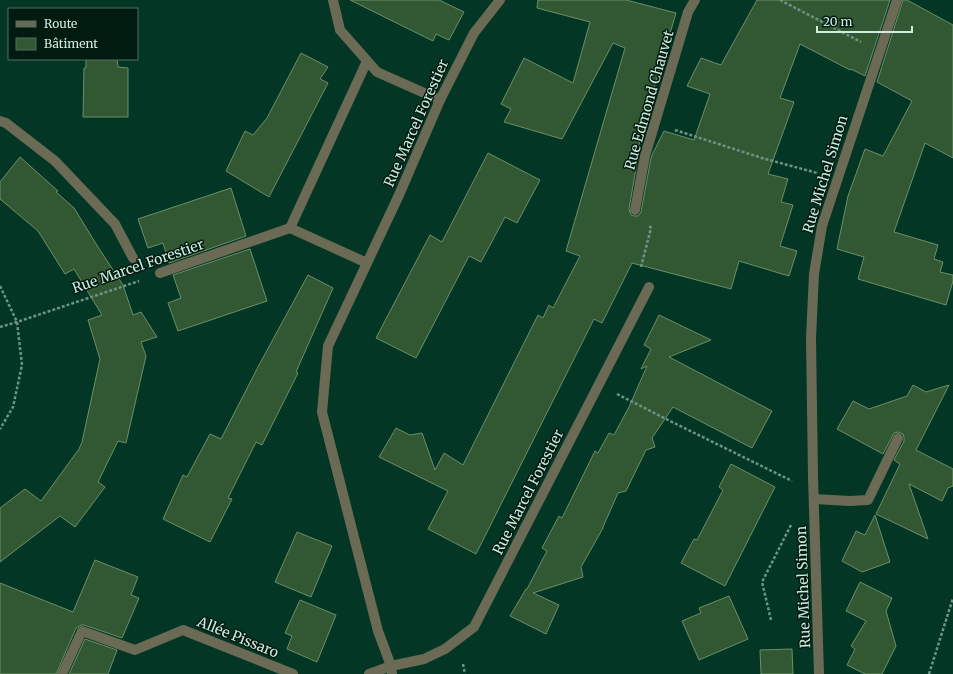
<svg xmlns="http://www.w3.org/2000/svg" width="953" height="674" font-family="Merriweather,serif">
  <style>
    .building { fill: #325833; stroke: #689068 }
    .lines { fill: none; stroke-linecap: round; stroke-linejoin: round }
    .path { stroke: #6c9485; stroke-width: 2.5; stroke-dasharray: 3 2; stroke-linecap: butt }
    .lane { stroke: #6b6a54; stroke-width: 10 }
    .street { stroke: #6b6a54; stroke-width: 10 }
    .labels { text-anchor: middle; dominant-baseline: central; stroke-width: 3; stroke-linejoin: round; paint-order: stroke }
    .street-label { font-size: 14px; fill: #cfeddf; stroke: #021b11 }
  </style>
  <rect width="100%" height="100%" fill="#043625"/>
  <g class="building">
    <polygon points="350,0 439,0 464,12 449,40 436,34 433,41"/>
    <polygon points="538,0 626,0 676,13 643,126 644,126 636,156 638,157 629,209 631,215 634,216 638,216 641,212 651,158 653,153 664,131 694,140 710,94 687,86 701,58 721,65 757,0 890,0 865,76 851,69 850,70 800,44 780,98 794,102 768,174 788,179 781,202 793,205 780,246 797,251 789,276 739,261 731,289 632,263 602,323 594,319 476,554 428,529 448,491 379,457 396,428 410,435 422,433 435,470 444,453 463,465 538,315 543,318 549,305 553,308 580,256 566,251 625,48 613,43 562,139 504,122 511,109 501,104 524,58 573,83 590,22 537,8"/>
    <polygon points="903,0 907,0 953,25 953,158 925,143 894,232 938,245 934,259 943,262 940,272 953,275 953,281 946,305 858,279 864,257 837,249 848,196 865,149 883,156 912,101 877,82"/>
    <polygon points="301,53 328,67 320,79 328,83 269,197 226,171 245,131 253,135 267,118"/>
    <polygon points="86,59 117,59 118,67 128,68 128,117 83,117 84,68 86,68"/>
    <polygon points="488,153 540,180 517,223 505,217 481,262 469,256 416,358 376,338 430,235 442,242"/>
    <polygon points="20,157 58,191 56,192 74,208 98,247 123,285 133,315 141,312 157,337 141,342 146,356 126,443 118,441 98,482 105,487 75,527 60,516 0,562 0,508 25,489 41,501 79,449 82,442 100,359 88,320 102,315 74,269 65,274 38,231 0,199 0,182"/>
    <polygon points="231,188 246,236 169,263 163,243 148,248 138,219"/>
    <polygon points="250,249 267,301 178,331 168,303 181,298 173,275"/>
    <polygon points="308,275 333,288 296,372 298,373 262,445 256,442 228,498 232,499 210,542 163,519 183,475 187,477 210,434 221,439 259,365"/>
    <polygon points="659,315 711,340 669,357 772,411 752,448 673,407 652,438 655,447 646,450 626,491 618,493 603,527 603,528 581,567 583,577 533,593 559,605 546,634 510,616 526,589 527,589 547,551 542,548 559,516 562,518 595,451 598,453 609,433 614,435 629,407 647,366 641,369 651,349 644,345"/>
    <polygon points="913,385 926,392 949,385 916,450 953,469 953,486 948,488 942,501 909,484 928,539 876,514 900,464 894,460 904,441 904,437 903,434 898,432 894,433 883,454 837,429 853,401 869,409 907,396"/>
    <polygon points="731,464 775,487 725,586 681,563 694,539 697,540 723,490 719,487"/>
    <polygon points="875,515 890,562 862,572 842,561 856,531 865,535"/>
    <polygon points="297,532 332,546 311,597 275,582"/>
    <polygon points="95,560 138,577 131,595 139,598 122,638 84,625 81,625 76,628 56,674 0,674 0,583 73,612"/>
    <polygon points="860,582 892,598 886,611 896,646 882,674 865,674 847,665 855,649 851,646 866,621 846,611"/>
    <polygon points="729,596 748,639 699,660 682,621 701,613 699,608"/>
    <polygon points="300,600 336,615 317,662 287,649 292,636 285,633"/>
    <polygon points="85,639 117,650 108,674 69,674"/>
    <polygon points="792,649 793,674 761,674 760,650"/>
  </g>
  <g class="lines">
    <g class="path">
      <polyline points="780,0 861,42"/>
      <polyline points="675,130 762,158 817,173"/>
      <polyline points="641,267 651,228 649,225"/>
      <polyline points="0,286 17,322 22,365 13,407 0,429"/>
      <polyline points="0,327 17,322 139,281"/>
      <polyline points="617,394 668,420 792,481"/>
      <polyline points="771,620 762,582 791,525"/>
      <polyline points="463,664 465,674"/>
      <polyline points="929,674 953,598"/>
    </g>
    <g class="lane">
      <polyline points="0,121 6,123 55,161 115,224 133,258"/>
      <polyline points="290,228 367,61"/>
      <polyline points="160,273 290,228 367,263"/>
      <polyline points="814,499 850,501 868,500 898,438"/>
    </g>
    <g class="street">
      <polyline points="333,0 340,30 377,72 440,100"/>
      <polyline points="635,210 645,156 688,12 695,0"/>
      <polyline points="62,674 82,631 135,650 183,630 293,674"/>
      <polyline points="369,674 391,666 424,659 445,649 474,627 649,287"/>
      <polyline points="392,674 391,666 378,631 322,412 328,346 399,195 440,100 474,33 500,0"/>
      <polyline points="819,674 813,477 811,338 814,274 822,226 897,0"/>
    </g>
  </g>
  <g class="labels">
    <g class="street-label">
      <text transform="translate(649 100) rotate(-74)">Rue Edmond Chauvet</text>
      <text transform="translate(416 123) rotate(-66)">Rue Marcel Forestier</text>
      <text transform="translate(825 174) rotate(-73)">Rue Michel Simon</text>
      <text transform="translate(138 266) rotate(-19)">Rue Marcel Forestier</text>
      <text transform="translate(528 492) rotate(-63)">Rue Marcel Forestier</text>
      <text transform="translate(803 587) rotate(-92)">Rue Michel Simon</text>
      <text transform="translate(238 637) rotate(22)">Allée Pissaro</text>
    </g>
  </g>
  <rect x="8" y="8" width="130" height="52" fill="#021b11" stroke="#546f63"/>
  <rect x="16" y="21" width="20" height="6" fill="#6b6a54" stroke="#546f63"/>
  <text x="44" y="28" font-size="12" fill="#cfeddf">Route</text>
  <rect x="16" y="38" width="20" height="12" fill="#325833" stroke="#546f63"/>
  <text x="44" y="48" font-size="12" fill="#cfeddf">Bâtiment</text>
  <path d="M817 26v6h95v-6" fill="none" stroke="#cfeddf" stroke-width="2"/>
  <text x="823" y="26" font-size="12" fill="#cfeddf" stroke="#021b11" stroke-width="3" paint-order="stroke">20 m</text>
</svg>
